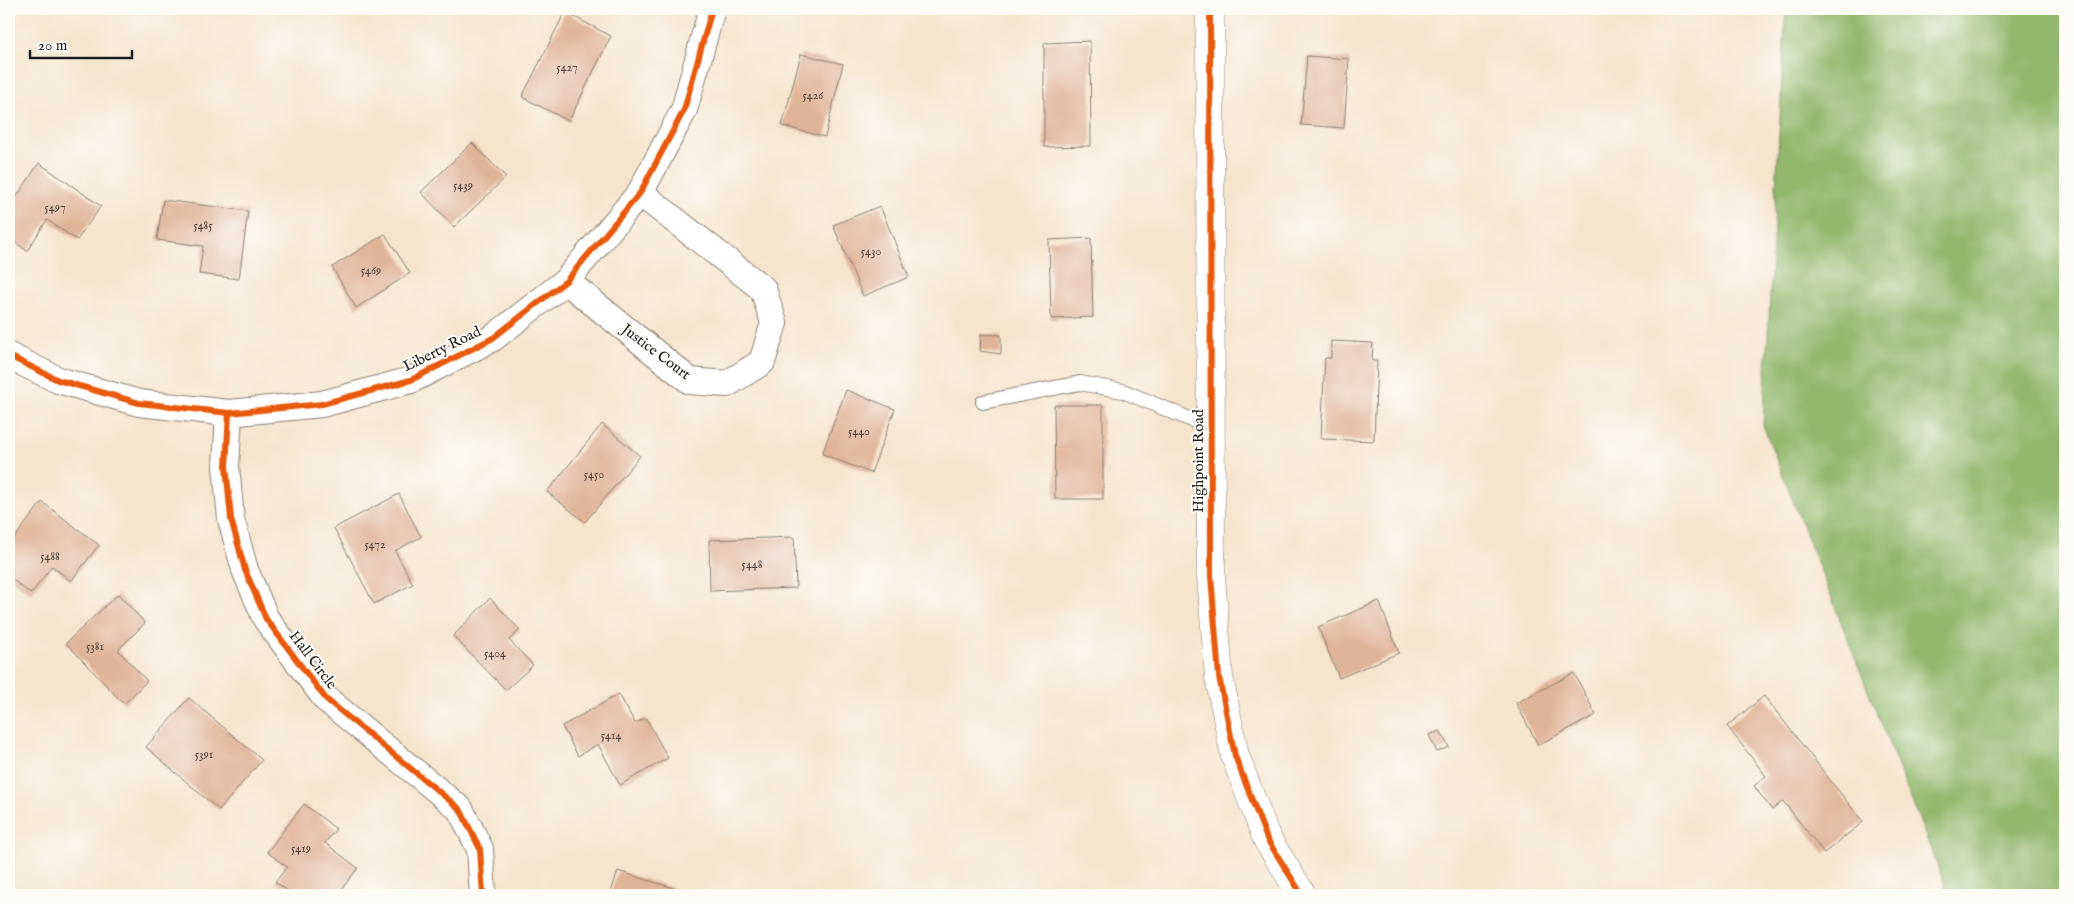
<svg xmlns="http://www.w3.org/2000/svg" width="2074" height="904" font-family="'IM FELL English',serif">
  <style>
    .forest { fill: #92b86d; stroke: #576a44 }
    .building { fill: #e0b499 }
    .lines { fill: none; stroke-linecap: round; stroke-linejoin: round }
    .service-casing { stroke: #898074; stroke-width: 16 }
    .minor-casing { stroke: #898074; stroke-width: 28 }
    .tertiary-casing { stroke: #898074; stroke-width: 29 }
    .service { stroke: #fff; stroke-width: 14 }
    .minor { stroke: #fff; stroke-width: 26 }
    .tertiary { stroke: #fff; stroke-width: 28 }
    .cycleway-casing { stroke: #fdfcf7; stroke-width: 9 }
    .cycleway { stroke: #e8590c; stroke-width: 6 }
    .labels { text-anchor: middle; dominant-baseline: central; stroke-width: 4; stroke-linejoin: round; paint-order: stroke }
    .number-label { font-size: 12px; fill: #4d423b }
    .street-label { font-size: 15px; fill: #1c1c1c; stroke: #fdfcf7 }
  </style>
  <rect width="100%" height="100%" fill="#fdfcf7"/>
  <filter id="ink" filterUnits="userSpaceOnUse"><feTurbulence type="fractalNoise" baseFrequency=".02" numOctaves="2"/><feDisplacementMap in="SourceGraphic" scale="10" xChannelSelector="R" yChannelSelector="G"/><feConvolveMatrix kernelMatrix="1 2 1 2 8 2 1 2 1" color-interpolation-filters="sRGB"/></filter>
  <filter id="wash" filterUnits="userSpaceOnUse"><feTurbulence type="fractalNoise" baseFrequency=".0096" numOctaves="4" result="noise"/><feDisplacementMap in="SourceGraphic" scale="20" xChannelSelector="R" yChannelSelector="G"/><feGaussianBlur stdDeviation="1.12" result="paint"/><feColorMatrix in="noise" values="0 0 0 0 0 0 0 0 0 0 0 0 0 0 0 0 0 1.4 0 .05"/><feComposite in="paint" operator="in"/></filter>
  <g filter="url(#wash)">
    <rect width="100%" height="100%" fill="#f6e4cc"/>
    <polygon class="forest" points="1786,9 2065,9 2065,895 1949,895 1763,425"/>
    <g id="blocks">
      <g class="building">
        <polygon points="565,12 611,36 569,121 522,97"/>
        <polygon points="1090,41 1091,146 1044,147 1044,43"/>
        <polygon points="801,54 843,64 825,137 782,126"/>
        <polygon points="1307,56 1349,59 1344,128 1301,125"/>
        <polygon points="472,143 506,177 454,227 421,192"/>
        <polygon points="39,163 101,206 77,240 47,220 27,251 9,238 9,208"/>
        <polygon points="163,200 248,211 239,279 199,274 203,246 157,240"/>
        <polygon points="880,206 909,277 863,296 833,225"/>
        <polygon points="385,234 410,273 356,308 332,267"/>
        <polygon points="1091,238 1093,317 1051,319 1049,240"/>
        <polygon points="981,334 1001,335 1001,354 980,351"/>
        <polygon points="1331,341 1373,343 1372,361 1377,361 1374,441 1321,439 1325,358 1331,358"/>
        <polygon points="846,390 895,409 871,473 822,454"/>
        <polygon points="1054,405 1103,405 1103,499 1055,499"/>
        <polygon points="602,424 640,456 585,522 547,492"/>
        <polygon points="399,494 421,537 395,551 413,584 374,604 334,528"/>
        <polygon points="42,502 99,545 71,581 52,566 31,594 9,577 9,545"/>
        <polygon points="794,537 796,588 710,591 709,540"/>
        <polygon points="118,594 145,623 118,650 147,681 124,704 66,643"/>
        <polygon points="490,598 520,630 509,640 533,665 506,690 453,636"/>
        <polygon points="1379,601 1399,653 1339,678 1318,627"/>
        <polygon points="1574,673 1596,715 1538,745 1516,703"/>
        <polygon points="619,694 635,723 646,718 668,758 620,785 598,744 578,756 562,726"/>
        <polygon points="1764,696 1863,822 1824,853 1783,801 1772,810 1754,786 1766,776 1727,726"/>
        <polygon points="189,698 262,760 219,810 146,747"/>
        <polygon points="1440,731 1449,747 1437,752 1429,735"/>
        <polygon points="304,804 336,829 325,843 358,868 337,895 294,895 275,882 287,867 267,852"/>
        <polygon points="618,871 683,891 694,895 610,895"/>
      </g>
    </g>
  </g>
  <g filter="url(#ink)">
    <use href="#blocks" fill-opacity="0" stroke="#898074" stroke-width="1"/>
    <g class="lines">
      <g class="service-casing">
        <polyline id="service" points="983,402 1080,383 1123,391 1211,428"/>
      </g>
      <g class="minor-casing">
        <g id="minor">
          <polyline points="566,281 690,381 727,384 762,362 774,323 763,289 640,193"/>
          <polyline points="9,356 58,380 139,403 229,413 322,404 411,380 493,338 566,281 640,193 684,110 712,9"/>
          <polyline points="229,413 226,466 231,519 245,570 266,619 326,699 460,809 480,849 483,895"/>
        </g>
      </g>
      <g class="tertiary-casing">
        <polyline id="tertiary" points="1210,9 1211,576 1219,677 1235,756 1267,839 1302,895"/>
      </g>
      <use href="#service" class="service"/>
      <use href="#minor" class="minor"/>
      <use href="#tertiary" class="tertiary"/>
      <g class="cycleway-casing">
        <g id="cycleway">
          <polyline points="1210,9 1211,576 1219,677 1235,756 1267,839 1302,895"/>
          <polyline points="9,356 58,380 139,403 229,413 322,404 411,380 493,338 566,281 640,193 684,110 712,9"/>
          <polyline points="229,413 226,466 231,519 245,570 266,619 326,699 460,809 480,849 483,895"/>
        </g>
      </g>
      <use href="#cycleway" class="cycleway"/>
    </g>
  </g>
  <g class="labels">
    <g class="number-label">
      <text x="567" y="67">5427</text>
      <text x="813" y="95">5426</text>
      <text x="463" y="185">5439</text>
      <text x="55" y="207">5497</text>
      <text x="203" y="225">5485</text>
      <text x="871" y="251">5430</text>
      <text x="371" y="270">5469</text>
      <text x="859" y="431">5440</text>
      <text x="594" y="474">5450</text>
      <text x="375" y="544">5472</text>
      <text x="50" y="556">5488</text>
      <text x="752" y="564">5448</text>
      <text x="95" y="646">5381</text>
      <text x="495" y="653">5404</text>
      <text x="611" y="735">5414</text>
      <text x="204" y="754">5391</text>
      <text x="301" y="848">5419</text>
    </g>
    <g class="street-label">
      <text transform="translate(442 349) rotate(-26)">Liberty Road</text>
      <text transform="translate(656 352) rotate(37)">Justice Court</text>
      <text transform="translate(1198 461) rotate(-90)">Highpoint Road</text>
      <text transform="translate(313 660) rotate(53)">Hall Circle</text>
    </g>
  </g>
  <rect width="2074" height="904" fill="none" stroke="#fdfcf7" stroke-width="30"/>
  <path d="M30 50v8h102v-8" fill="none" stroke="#1c1c1c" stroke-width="2.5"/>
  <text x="38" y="50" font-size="15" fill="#1c1c1c" stroke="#fdfcf7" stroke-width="4" paint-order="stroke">20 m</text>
</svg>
